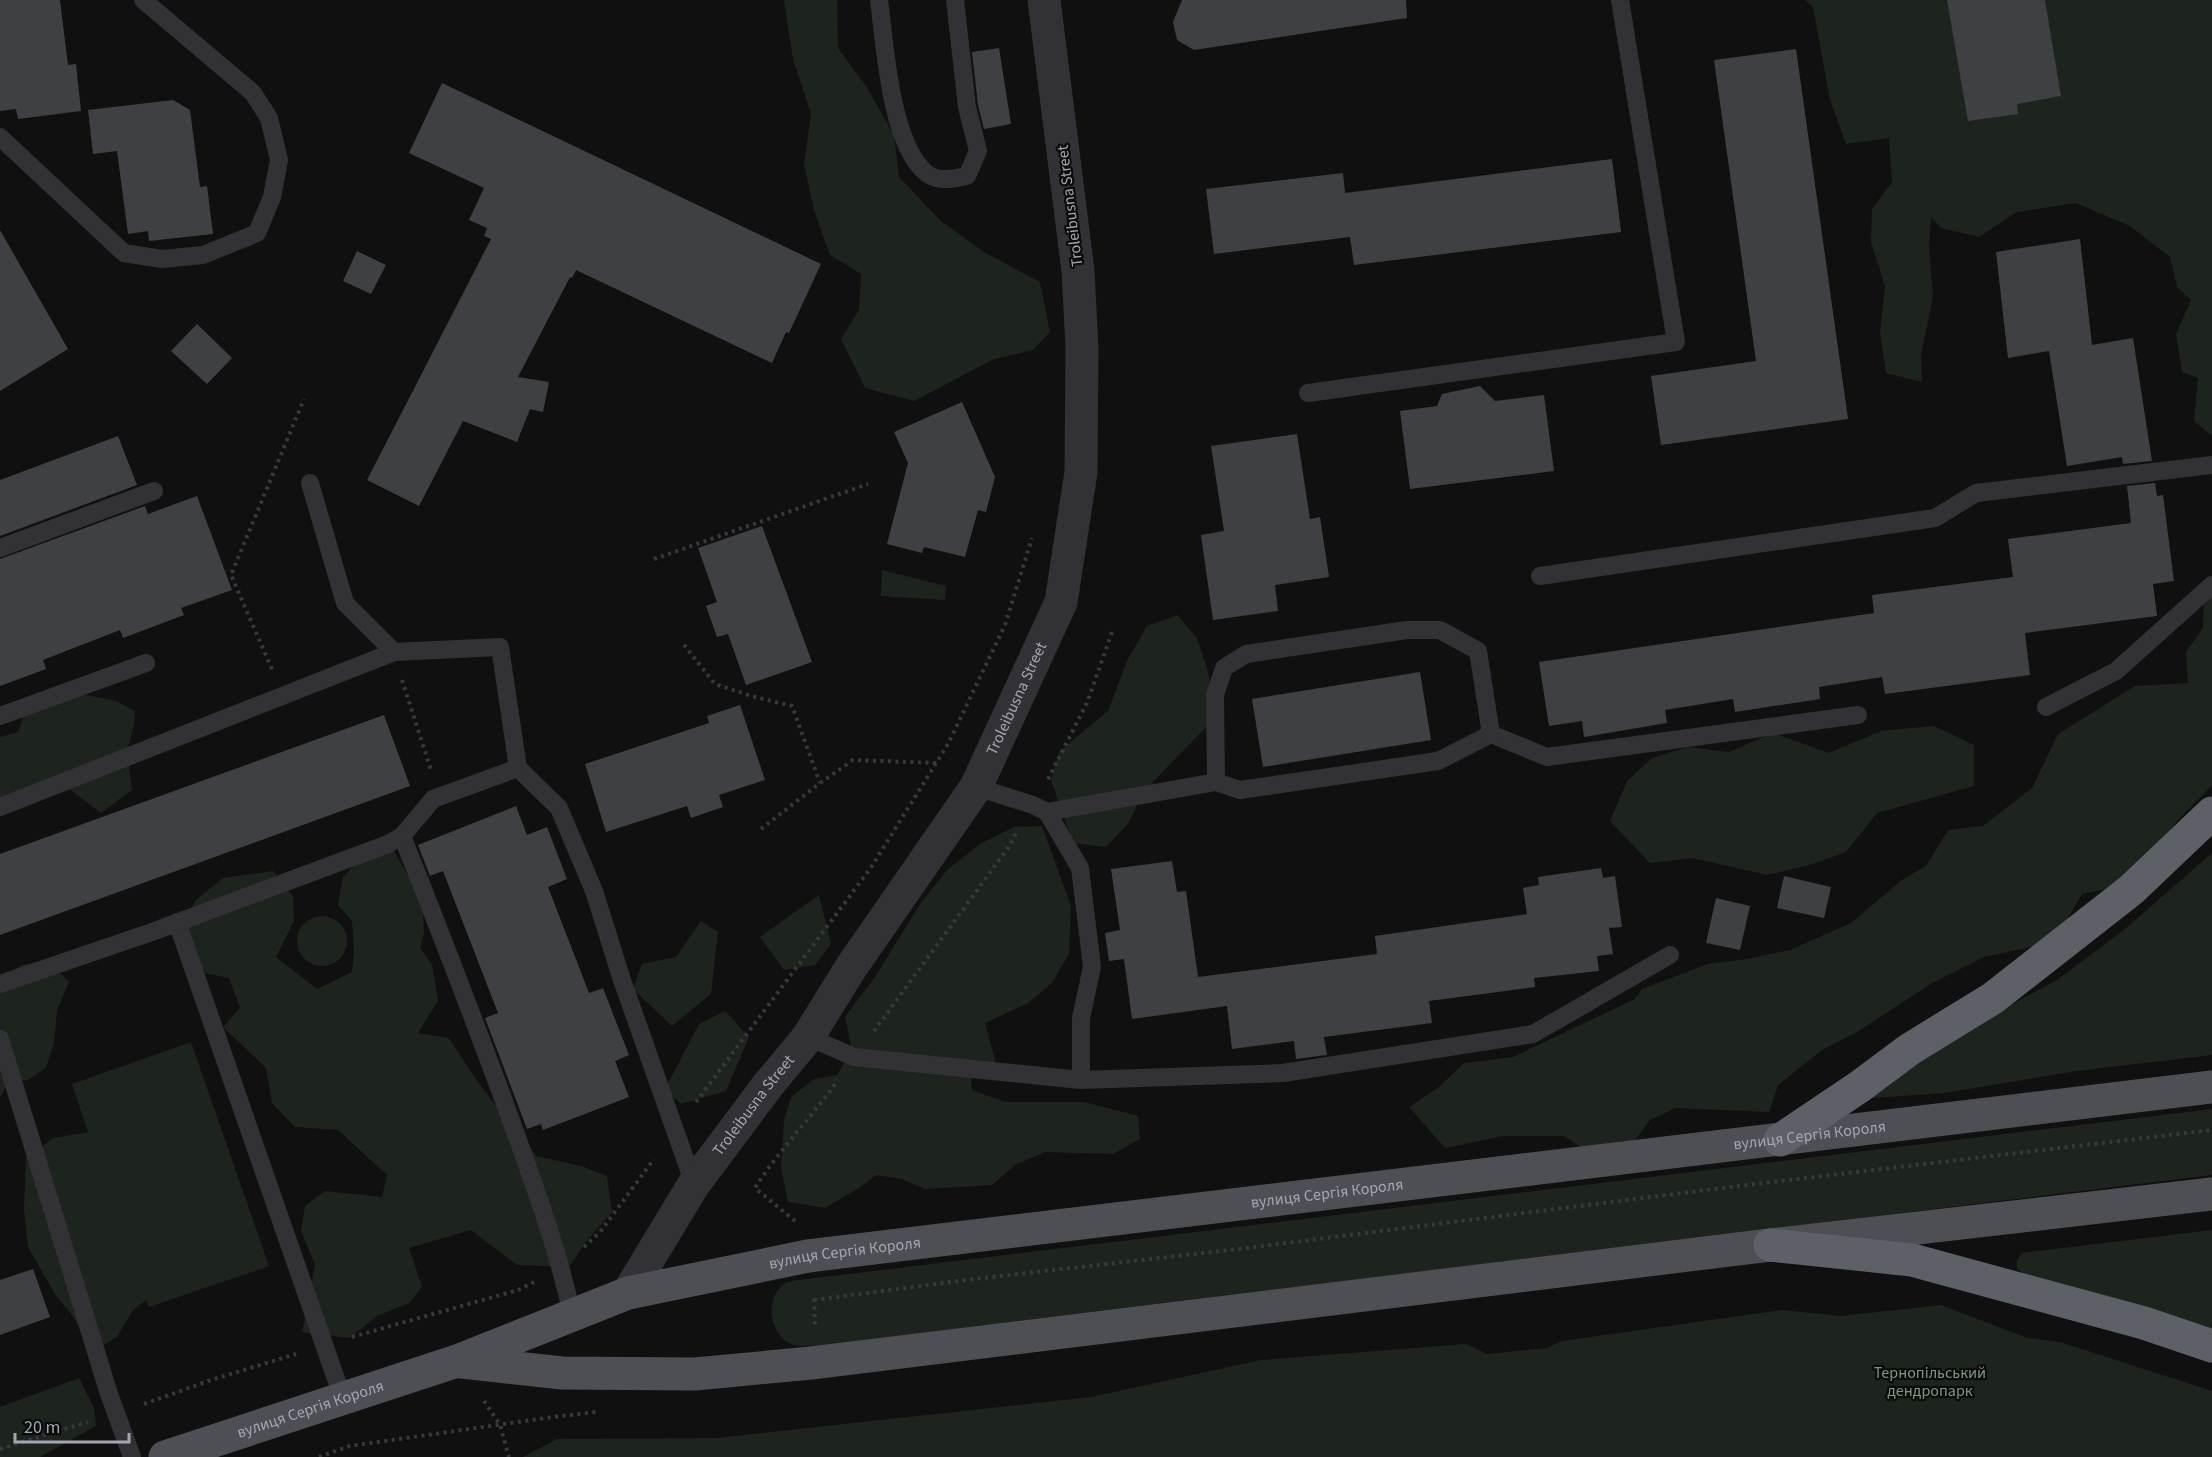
<svg xmlns="http://www.w3.org/2000/svg" width="2212" height="1457" font-family="'Source Sans 3',sans-serif">
  <style>
    .green { fill: #1d241e }
    .building { fill: #3f4044 }
    .lines { fill: none; stroke-linecap: round; stroke-linejoin: round }
    .path { stroke: #38393d; stroke-width: 4; stroke-dasharray: 3 4.5; stroke-linecap: butt }
    .lane { stroke: #323236; stroke-width: 18 }
    .street { stroke: #323236; stroke-width: 33 }
    .primary { stroke: #4e4f55; stroke-width: 33 }
    .highway { stroke: #5e6067; stroke-width: 33 }
    .labels { text-anchor: middle; dominant-baseline: central; stroke-width: 4.5; stroke-linejoin: round; paint-order: stroke }
    .street-label { font-size: 16px; fill: #a3a7b1; stroke: #0b0b0c }
    .park-label { font-size: 16px; fill: #7b9a7e; stroke: #0b0b0c }
  </style>
  <rect width="100%" height="100%" fill="#101011"/>
  <g class="green">
    <polygon points="784,0 837,0 838,48 866,86 894,135 899,177 941,221 984,252 1040,282 1050,332 1033,350 994,359 914,401 865,388 841,339 859,310 861,274 830,255 814,210 804,165 811,114 793,59"/>
    <polygon points="1805,0 2212,0 2212,436 2194,421 2198,378 2182,372 2176,334 2191,300 2177,287 2170,257 2130,226 2076,203 2017,212 1979,237 1941,228 1931,217 1929,248 1933,296 1921,355 1922,382 1886,373 1880,333 1885,286 1871,242 1872,209 1892,182 1889,138 1846,144 1830,100 1813,7"/>
    <polygon points="882,570 946,586 945,600 881,596"/>
    <polygon points="2212,588 2212,785 2177,821 2129,884 2082,894 2054,942 1984,957 1934,982 1857,1032 1822,1050 1778,1085 1769,1112 1676,1108 1650,1120 1632,1144 1581,1147 1564,1136 1503,1136 1445,1148 1409,1107 1439,1087 1464,1063 1513,1057 1635,999 1642,989 1708,964 1747,959 1790,950 1851,923 1902,880 1926,866 1948,830 1983,826 2032,788 2058,734 2135,686 2188,683 2186,652 2203,628 2204,598"/>
    <polygon points="1177,615 1197,638 1207,668 1215,706 1210,723 1144,791 1128,824 1106,847 1073,843 1051,780 1059,752 1108,711 1127,661 1147,626"/>
    <polygon points="86,695 116,701 135,711 134,725 127,751 132,790 101,813 60,782 0,816 0,737 18,732 28,703"/>
    <polygon points="1934,726 1974,745 1974,786 1877,813 1846,852 1810,865 1767,875 1693,858 1650,863 1610,821 1627,781 1652,758 1688,747 1729,752 1773,733 1829,753 1881,731"/>
    <polygon points="1042,826 1071,906 1069,954 1052,983 1028,1003 985,1023 998,1071 971,1074 972,1090 1005,1102 1084,1102 1138,1116 1140,1139 1113,1154 1045,1152 1015,1165 992,1185 925,1189 902,1179 876,1175 859,1188 825,1208 788,1202 781,1168 784,1120 791,1097 814,1079 837,1075 852,1050 845,1017 875,977 920,904 947,870 980,844 1014,827"/>
    <polygon points="394,851 422,900 424,933 420,948 432,964 438,1001 418,1033 449,1038 480,1085 509,1123 537,1156 584,1167 607,1176 612,1212 585,1243 569,1267 517,1265 471,1230 409,1248 422,1287 409,1303 377,1316 350,1338 302,1332 315,1265 301,1231 305,1206 325,1191 382,1197 387,1175 338,1130 295,1127 272,1103 266,1068 223,1027 240,1008 229,978 204,973 178,932 196,900 223,878 273,871 293,896 294,921 276,957 317,989 352,972 354,951 352,921 338,905 343,877 367,852"/>
    <polygon points="2212,853 2212,1055 2077,1071 1945,1093 1858,1099 1961,1032 2057,980 2125,929"/>
    <polygon points="819,895 831,944 815,965 784,970 760,937"/>
    <circle cx="322" cy="941" r="25"/>
    <polygon points="701,921 718,932 711,994 672,1026 633,989 642,964 676,957"/>
    <polygon points="48,960 69,982 57,1010 54,1043 46,1068 28,1080 9,1082 0,1097 0,979 22,965"/>
    <polygon points="725,1011 749,1037 726,1091 681,1104 665,1089 699,1024"/>
    <polygon points="191,1042 269,1266 149,1307 146,1300 133,1310 117,1337 94,1351 72,1315 56,1296 28,1247 24,1209 26,1158 53,1138 88,1132 72,1084"/>
    <path d="M2212,1109v66l-1391,170c-10,0 -23,3 -32,-2 -21,-11 -24,-48 -3,-60 3,-2 9,-2 13,-3z"/>
    <polygon points="2212,1230 2212,1334 2030,1278 2017,1269 2017,1260 2022,1253"/>
    <polygon points="1941,1305 2027,1338 2060,1342 2212,1391 2212,1457 523,1457 557,1439 717,1438 1091,1397 1261,1360 1466,1344 1487,1354 1547,1348 1562,1341 1782,1310 1841,1316"/>
    <polygon points="79,1378 94,1408 96,1426 40,1457 0,1457 0,1407"/>
  </g>
  <g class="building">
    <polygon points="0,0 60,0 68,65 76,64 81,111 18,119 16,109 0,111"/>
    <polygon points="1182,0 1406,0 1407,18 1194,50 1177,40 1173,22"/>
    <polygon points="1947,0 2045,0 2061,96 2017,104 2018,114 1968,121"/>
    <polygon points="999,48 1011,124 984,129 978,105 972,52"/>
    <polygon points="1796,49 1848,419 1661,445 1651,376 1756,361 1714,60"/>
    <polygon points="442,83 821,264 789,333 786,332 772,363 576,270 572,278 570,277 518,377 549,382 543,412 530,409 517,442 463,421 419,506 367,480 491,239 484,236 487,228 469,220 484,188 409,153"/>
    <polygon points="173,100 190,110 200,187 207,186 213,234 149,241 148,231 128,234 117,151 93,154 88,110"/>
    <polygon points="1612,159 1621,232 1354,265 1350,237 1214,254 1206,189 1343,173 1345,193"/>
    <polygon points="0,230 68,349 0,391"/>
    <polygon points="2080,239 2092,345 2133,338 2152,461 2123,464 2122,457 2067,466 2049,351 2008,358 1996,252"/>
    <polygon points="357,251 386,265 371,294 343,281"/>
    <polygon points="197,324 232,358 207,384 171,351"/>
    <polygon points="1480,386 1495,401 1544,395 1554,471 1410,489 1400,411 1437,406 1442,394"/>
    <polygon points="962,402 995,477 986,512 978,510 965,557 924,547 922,553 887,544 908,463 894,432"/>
    <polygon points="1297,434 1310,519 1320,517 1329,577 1275,585 1278,611 1213,620 1201,535 1224,531 1211,446"/>
    <polygon points="118,436 137,485 0,536 0,480"/>
    <polygon points="2155,483 2157,496 2163,495 2174,581 2153,584 2157,616 2025,633 2030,675 1885,694 1882,677 1819,687 1820,699 1735,712 1733,699 1665,710 1667,723 1584,737 1582,721 1549,726 1539,662 1874,613 1872,595 2013,577 2008,539 2131,523 2127,486"/>
    <polygon points="197,496 232,590 181,608 184,615 123,638 120,630 43,660 46,669 0,686 0,559 145,506 148,514"/>
    <polygon points="762,526 812,662 746,685 728,634 717,637 711,620 706,606 717,602 698,548"/>
    <polygon points="1420,672 1431,740 1263,767 1252,699"/>
    <polygon points="740,705 765,780 719,795 723,807 691,818 687,806 606,832 585,764 709,723 707,716"/>
    <polygon points="384,715 410,786 0,935 0,854"/>
    <polygon points="516,806 527,835 547,827 567,879 548,887 589,993 603,988 629,1055 615,1061 629,1097 543,1130 541,1124 527,1129 485,1018 498,1013 443,871 430,876 418,845"/>
    <polygon points="1172,861 1177,892 1186,891 1198,977 1377,954 1375,936 1527,914 1523,888 1539,885 1538,877 1601,868 1603,878 1615,876 1622,927 1609,928 1613,954 1597,956 1599,971 1534,978 1535,987 1429,1001 1432,1023 1324,1037 1327,1055 1296,1059 1294,1041 1232,1049 1227,1006 1132,1019 1124,959 1109,961 1105,933 1120,930 1111,869"/>
    <polygon points="1784,876 1831,887 1824,918 1777,908"/>
    <polygon points="1716,898 1750,906 1740,950 1706,943"/>
    <polygon points="33,1269 50,1317 0,1335 0,1280"/>
  </g>
  <g class="lines">
    <g class="path">
      <polyline points="654,559 868,484"/>
      <polyline points="684,645 715,684 751,696 792,706 820,783"/>
      <polyline points="272,669 231,575 304,399"/>
      <polyline points="402,680 431,770"/>
      <polyline points="1048,779 1087,703 1112,632"/>
      <polyline points="761,829 820,783 853,760 936,763"/>
      <polyline points="874,1031 1008,848 1018,830"/>
      <polyline points="696,1102 870,869 948,744 1005,625 1032,538"/>
      <path d="M795,1221l-40,-33c24,-38 56,-70 83,-108"/>
      <polyline points="584,1247 600,1232 654,1159"/>
      <polyline points="814,1299 815,1327"/>
      <polyline points="814,1300 974,1279 1239,1249 1730,1187 2212,1130"/>
      <polyline points="352,1337 518,1290 534,1282"/>
      <polyline points="484,1401 500,1425 509,1457"/>
      <polyline points="144,1404 211,1380 296,1354"/>
      <polyline points="0,1449 88,1422"/>
      <polyline points="319,1457 350,1446 560,1416 598,1412"/>
    </g>
    <g class="lane">
      <path d="M879,0c6,45 11,139 45,171 12,12 28,8 43,5l11,-25 -11,-44 -12,-107"/>
      <polyline points="0,137 124,253 162,259 203,255 257,233 272,197 279,160 269,118 253,93 143,0"/>
      <polyline points="1308,393 1676,342 1620,0"/>
      <polyline points="310,483 345,603 394,652"/>
      <polyline points="0,548 154,491"/>
      <polyline points="1540,576 1935,518 1976,493 2212,465"/>
      <polyline points="2046,707 2116,671 2212,585"/>
      <polyline points="0,716 146,663"/>
      <polyline points="1491,734 1547,757 1858,715"/>
      <polyline points="1216,782 1240,790 1438,761 1491,734"/>
      <polyline points="976,787 1033,805 1047,812 1216,782 1215,695 1224,668 1246,654 1407,630 1440,630 1478,651 1491,734"/>
      <polyline points="0,807 394,652 500,647 518,768 559,808 594,891 622,980 694,1184"/>
      <polyline points="1047,812 1080,868 1092,967 1081,1018 1081,1080"/>
      <path d="M402,836c37,92 72,184 106,276 24,67 49,133 64,203"/>
      <polyline points="177,922 343,1399"/>
      <polyline points="0,984 152,932 388,844 402,836 433,799 518,768"/>
      <polyline points="808,1037 854,1057 1081,1080 1283,1073 1533,1034 1670,955"/>
      <polyline points="0,1039 109,1394 132,1457"/>
    </g>
    <path class="street" id="s1" d="M628,1293l66,-109 74,-99 40,-48 42,-68 126,-182 85,-185 20,-130 1,-124 -4,-77 -34,-271"/>
    <g class="primary">
      <polyline points="462,1362 562,1373 695,1374 811,1363 1770,1245 2212,1194"/>
      <path id="s2" d="M165,1457l292,-96 171,-68 180,-37 1404,-169"/>
    </g>
    <g class="highway">
      <polyline points="1780,1140 1859,1087 1910,1049 1993,998 2131,890 2212,813"/>
      <polyline points="1770,1245 1912,1260 2144,1323 2212,1346"/>
    </g>
  </g>
  <g class="labels">
    <g class="street-label">
      <text transform="translate(1070 206) rotate(-97)">Troleibusna Street</text>
      <text stroke="none"><textPath href="#s1" startOffset="712">Troleibusna Street</textPath></text>
      <text stroke="none"><textPath href="#s1" startOffset="226">Troleibusna Street</textPath></text>
      <text stroke="none"><textPath href="#s2" startOffset="1684">вулиця Сергія Короля</textPath></text>
      <text stroke="none"><textPath href="#s2" startOffset="1198">вулиця Сергія Короля</textPath></text>
      <text stroke="none"><textPath href="#s2" startOffset="712">вулиця Сергія Короля</textPath></text>
      <text stroke="none"><textPath href="#s2" startOffset="153">вулиця Сергія Короля</textPath></text>
    </g>
    <g class="park-label">
      <text x="1930" y="1373">Тернопільський<tspan x="1930" dy="18">дендропарк</tspan></text>
    </g>
  </g>
  <path d="M15 1433v9h114v-9" fill="none" stroke="#a3a7b1" stroke-width="3"/>
  <text x="24" y="1433" font-size="18" fill="#a3a7b1" stroke="#0b0b0c" stroke-width="4.5" paint-order="stroke">20 m</text>
</svg>
